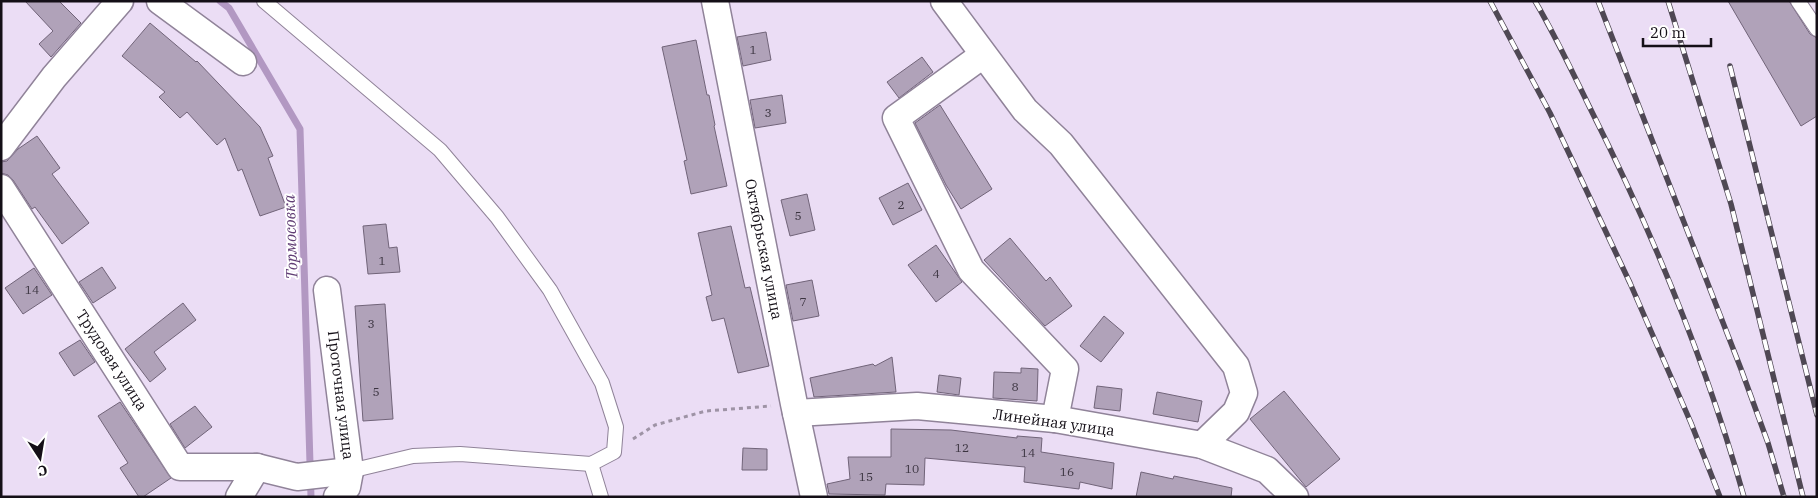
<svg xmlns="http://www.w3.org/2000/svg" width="1818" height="498" font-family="'IBM Plex Serif',serif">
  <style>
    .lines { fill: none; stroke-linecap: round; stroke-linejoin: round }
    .stream { stroke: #b298c2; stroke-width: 7 }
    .building { fill: #b0a2b9; stroke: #716479 }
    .service-casing { stroke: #908399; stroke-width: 16 }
    .minor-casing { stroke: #908399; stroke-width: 29 }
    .path { stroke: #9e93a5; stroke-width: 3; stroke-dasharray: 4 4; stroke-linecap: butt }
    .service { stroke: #fff; stroke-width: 14 }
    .minor { stroke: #fff; stroke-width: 26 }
    .rail-casing { stroke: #4f4854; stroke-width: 5.5 }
    .rail { stroke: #fff; stroke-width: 4; stroke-dasharray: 11; stroke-linecap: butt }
    .labels { text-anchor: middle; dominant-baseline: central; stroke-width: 4; stroke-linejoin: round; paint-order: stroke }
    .number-label { font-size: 12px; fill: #3b3440 }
    .street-label { font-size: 15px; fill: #140f17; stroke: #fff }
    .water-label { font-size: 16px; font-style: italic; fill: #613e75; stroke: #fff }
  </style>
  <rect width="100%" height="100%" fill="#ebddf5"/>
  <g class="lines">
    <polyline class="stream" points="220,1 229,8 300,129 311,497"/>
  </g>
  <g class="building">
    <polygon points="25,1 59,1 81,23 51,57 39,44 53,31"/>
    <polygon points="1728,1 1789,1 1810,34 1817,38 1817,116 1801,126"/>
    <polygon points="150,23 196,62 197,61 260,127 273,156 268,158 286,207 260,216 242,169 238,171 225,138 217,145 187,112 180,118 159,97 165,92 122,56"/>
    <polygon points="766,32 771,60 743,66 737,37"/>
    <polygon points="696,40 707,95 709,95 715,125 714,126 727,186 691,194 684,161 687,160 662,47"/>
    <polygon points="922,57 933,72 899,98 887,82"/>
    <polygon points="782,95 786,123 755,128 750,100"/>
    <polygon points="940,105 992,189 961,209 946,185 915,123"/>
    <polygon points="37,136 60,168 52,174 89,223 62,244 35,207 32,209 13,180 8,175 1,173 1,162 7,161 18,149"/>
    <polygon points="908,183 922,210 893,225 879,198"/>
    <polygon points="807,194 815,230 790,236 781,200"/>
    <polygon points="386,224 389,248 397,247 400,272 368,274 363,226"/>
    <polygon points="731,226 745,288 750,287 769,366 738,373 724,318 712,321 706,297 712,295 698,233"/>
    <polygon points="1010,238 1046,281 1050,277 1072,306 1045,326 984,260"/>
    <polygon points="936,245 962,282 936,302 908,265"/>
    <polygon points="102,267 116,288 93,303 79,282"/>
    <polygon points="34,268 52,295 23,314 5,288"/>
    <polygon points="812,280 819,316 793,321 786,285"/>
    <polygon points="183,303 196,320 154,352 166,369 150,382 125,349"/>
    <polygon points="385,304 393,419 363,421 355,306"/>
    <polygon points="1104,316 1124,333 1101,362 1080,346"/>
    <polygon points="80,340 95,362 74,376 59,353"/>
    <polygon points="892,357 896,392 814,397 810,378 873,364 875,366"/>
    <polygon points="1021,368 1038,369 1037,401 993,398 994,372 1021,373"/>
    <polygon points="939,375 961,378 959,395 937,392"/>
    <polygon points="1097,386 1122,389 1120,411 1094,408"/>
    <polygon points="1284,391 1340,459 1306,487 1250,419"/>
    <polygon points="1157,392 1202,401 1198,422 1153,414"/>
    <polygon points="120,402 171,478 143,497 139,497 120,468 128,463 98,416"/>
    <polygon points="195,406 212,427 185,448 170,424"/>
    <polygon points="891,429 951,430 1017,438 1017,436 1042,438 1041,452 1114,463 1112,489 1080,482 1079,489 1024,482 1025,467 925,458 924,485 886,484 885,495 829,494 827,484 850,479 848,457 891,457"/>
    <polygon points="743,448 767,449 767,470 742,470"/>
    <polygon points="1141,472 1173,479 1174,476 1232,488 1231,497 1136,497"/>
  </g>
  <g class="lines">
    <g class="service-casing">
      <g id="service">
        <polyline points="264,1 440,150 497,217 550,290 602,383 616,427 614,452 591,464 460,454 413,456 350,471"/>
        <polyline points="1798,1 1817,29"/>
        <polyline points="591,464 601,497"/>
      </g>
    </g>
    <g class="minor-casing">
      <g id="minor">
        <polyline points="160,1 243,62"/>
        <polyline points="715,1 794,404 814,497"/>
        <polyline points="944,1 1025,110 1061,144 1236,366 1244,393 1236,412 1202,445"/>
        <polyline points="983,55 896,118 971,270 1065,369 1055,419"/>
        <polyline points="1,147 54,77 120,1"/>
        <polyline points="1,188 180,467 257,467"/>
        <polyline points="327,290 350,471 347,487 337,497"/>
        <polyline points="796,413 917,406 1055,419 1202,445 1267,470 1295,497"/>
        <polyline points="239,497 257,467 297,477 350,471"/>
      </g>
    </g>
    <polyline class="path" points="633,439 655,425 706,411 771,406"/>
    <use href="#service" class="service"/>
    <use href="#minor" class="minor"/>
    <g class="rail-casing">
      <g id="rail">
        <polyline points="1490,1 1550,113 1630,283 1691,423 1720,497"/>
        <path d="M1535,1c20,34 37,70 54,105 63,125 117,256 155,391"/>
        <polyline points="1598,1 1741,369 1768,443 1784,497"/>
        <polyline points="1668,1 1731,204 1803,497"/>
        <polyline points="1730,66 1817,415"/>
      </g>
    </g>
    <use href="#rail" class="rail"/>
  </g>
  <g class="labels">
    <g class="number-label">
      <text x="753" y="49">1</text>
      <text x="768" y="112">3</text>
      <text x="901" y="204">2</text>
      <text x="798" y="215">5</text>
      <text x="382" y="260">1</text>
      <text x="936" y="273">4</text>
      <text x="32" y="289">14</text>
      <text x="803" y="301">7</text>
      <text x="371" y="323">3</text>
      <text x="1015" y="386">8</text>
      <text x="376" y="391">5</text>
      <text x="962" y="447">12</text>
      <text x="1028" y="452">14</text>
      <text x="912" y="468">10</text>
      <text x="1067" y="471">16</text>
      <text x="866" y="476">15</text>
    </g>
    <g class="street-label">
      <text transform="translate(764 249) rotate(79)">Октябрьская улица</text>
      <text transform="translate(112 360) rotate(57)">Трудовая улица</text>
      <text transform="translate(341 395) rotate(83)">Проточная улица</text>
      <text transform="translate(1054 422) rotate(8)">Линейная улица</text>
    </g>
    <g class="water-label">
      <text transform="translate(290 237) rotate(-92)">Тормосовка</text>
    </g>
  </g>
  <rect width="1818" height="498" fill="none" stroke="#140f17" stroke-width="5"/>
  <g transform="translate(40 458) rotate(168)" stroke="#ffffff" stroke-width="4" paint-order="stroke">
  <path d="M0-4L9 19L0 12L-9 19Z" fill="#140f17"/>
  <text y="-8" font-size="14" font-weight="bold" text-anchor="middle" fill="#140f17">С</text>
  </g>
  <path d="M1643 38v8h68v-8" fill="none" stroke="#140f17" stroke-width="2.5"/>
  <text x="1650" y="38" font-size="15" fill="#140f17" stroke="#ffffff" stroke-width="4" paint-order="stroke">20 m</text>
</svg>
